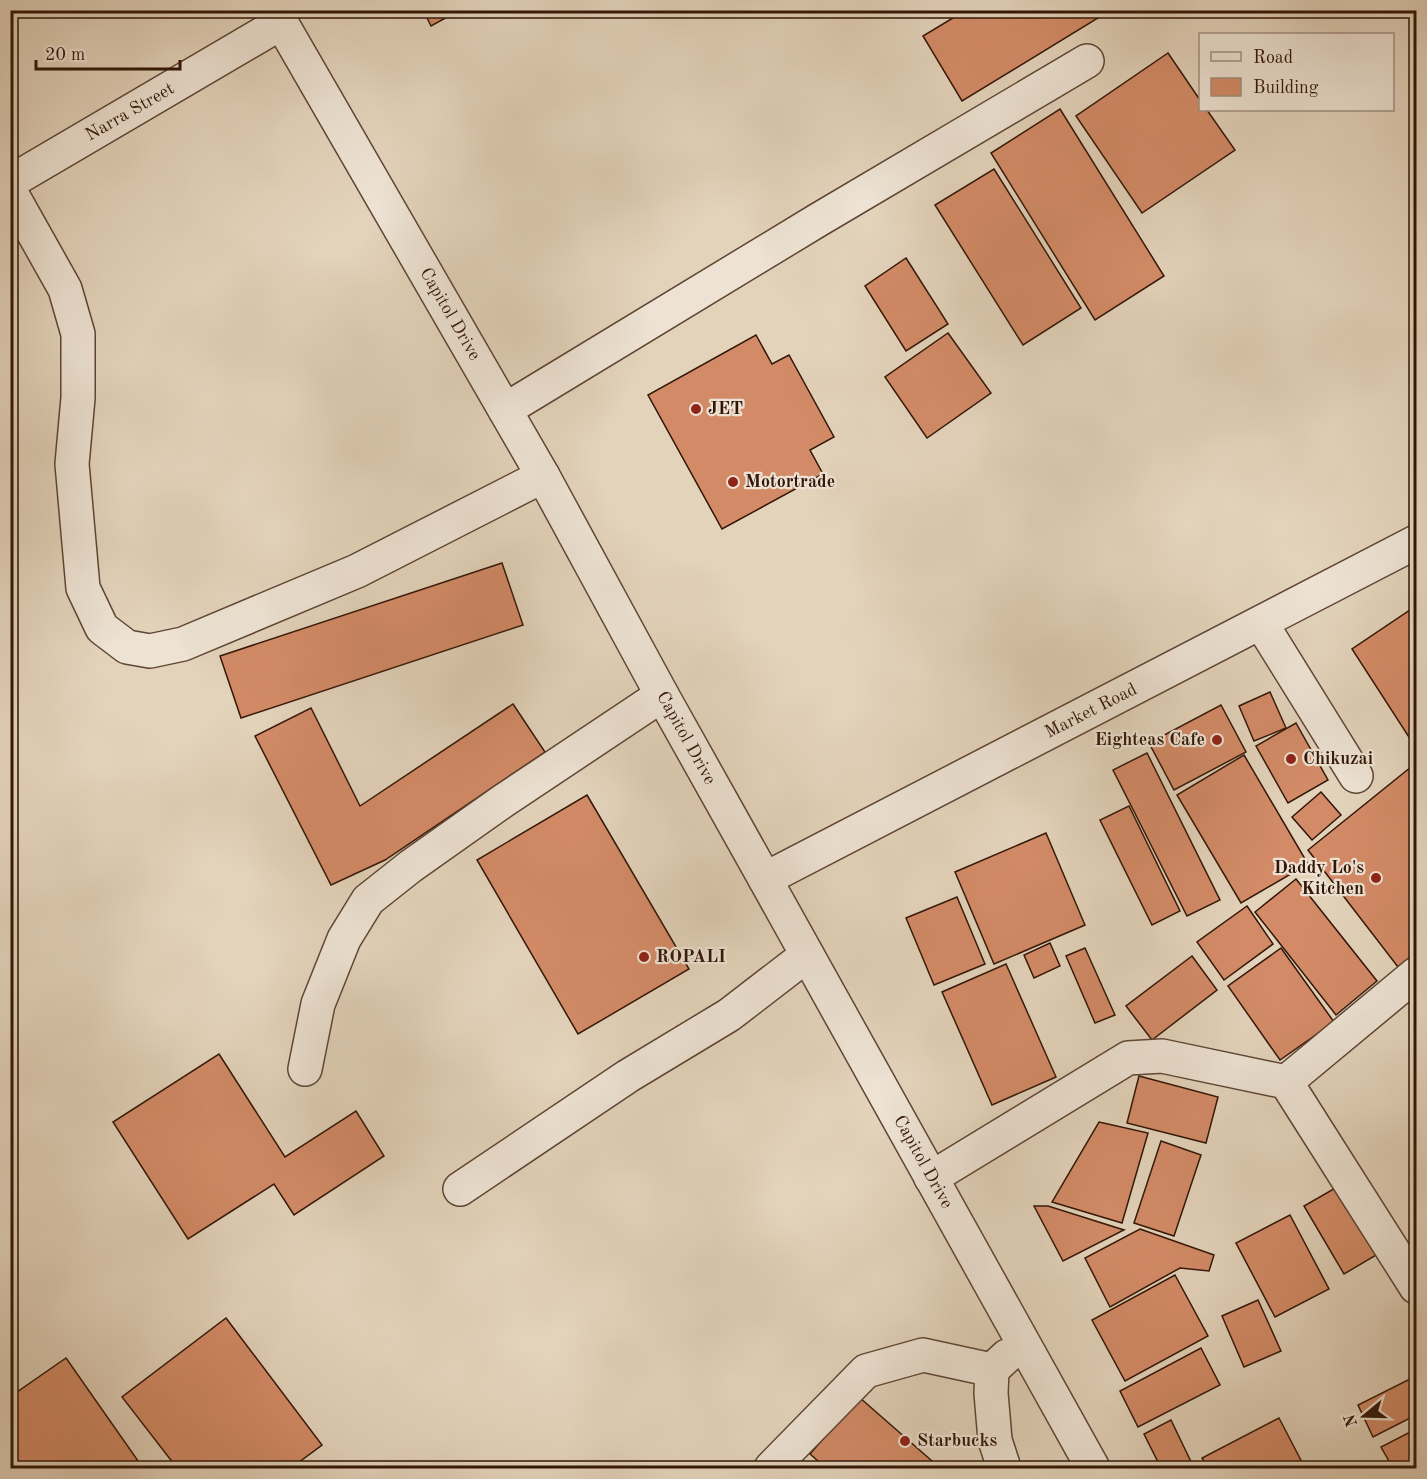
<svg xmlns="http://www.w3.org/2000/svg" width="1427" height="1479" font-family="'Old Standard TT',serif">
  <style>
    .building { fill: #d38b67; stroke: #321607; stroke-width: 1.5 }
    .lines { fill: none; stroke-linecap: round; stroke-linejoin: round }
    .minor-casing { stroke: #5e4534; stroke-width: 36 }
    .minor { stroke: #ede2d3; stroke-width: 33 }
    .poi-dot { fill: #8f2418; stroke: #ede2d3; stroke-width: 2 }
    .labels { text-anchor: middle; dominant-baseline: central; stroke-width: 4.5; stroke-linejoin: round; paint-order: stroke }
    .street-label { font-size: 18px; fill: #321607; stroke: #ede2d3 }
    .poi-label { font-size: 18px; font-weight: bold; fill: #321607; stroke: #ede2d3; text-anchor: start }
  </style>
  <rect width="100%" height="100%" fill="#e3d3bb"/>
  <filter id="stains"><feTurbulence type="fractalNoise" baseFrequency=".00333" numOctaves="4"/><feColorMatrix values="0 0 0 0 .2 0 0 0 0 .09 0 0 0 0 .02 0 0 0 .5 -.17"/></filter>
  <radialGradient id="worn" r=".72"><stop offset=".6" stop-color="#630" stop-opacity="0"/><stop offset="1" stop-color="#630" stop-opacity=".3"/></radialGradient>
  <g class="building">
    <polygon points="423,10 460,10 431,26"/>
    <polygon points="966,10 1111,10 962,101 923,36"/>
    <polygon points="1168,53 1200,100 1200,110 1207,110 1235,150 1142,213 1076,116"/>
    <polygon points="1060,109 1164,276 1095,320 991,153"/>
    <polygon points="994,169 1081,308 1023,345 935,205"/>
    <polygon points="906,258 948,324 906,351 865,286"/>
    <polygon points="948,333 991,393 927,438 885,377"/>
    <polygon points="756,335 772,364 789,355 834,437 810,450 823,474 722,529 648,395"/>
    <polygon points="502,563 523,625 241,718 220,656"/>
    <polygon points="1416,606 1416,748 1352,649"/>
    <polygon points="1270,692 1286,728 1254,741 1239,706"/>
    <polygon points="513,704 545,752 385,860 331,885 255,736 311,708 360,806"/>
    <polygon points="1221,705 1246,752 1174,790 1149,743"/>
    <polygon points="1296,723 1328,780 1288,803 1256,746"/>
    <polygon points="1147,753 1220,900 1187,916 1113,770"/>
    <polygon points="1244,755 1308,864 1241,903 1177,795"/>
    <polygon points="1416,763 1416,952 1398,967 1308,850"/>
    <polygon points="1321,792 1341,815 1312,840 1292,817"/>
    <polygon points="587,795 689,969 578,1034 477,860"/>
    <polygon points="1129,806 1180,911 1152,925 1100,820"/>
    <polygon points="1046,833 1085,925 994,964 955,872"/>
    <polygon points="1296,879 1377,981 1336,1015 1255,912"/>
    <polygon points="957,897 985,964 934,985 906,918"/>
    <polygon points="1247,906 1273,944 1224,980 1197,942"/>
    <polygon points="1050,943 1060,966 1034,978 1024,955"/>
    <polygon points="1085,948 1115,1015 1095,1023 1066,956"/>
    <polygon points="1281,948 1334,1022 1280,1060 1228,986"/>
    <polygon points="1192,956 1217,990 1152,1040 1126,1006"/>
    <polygon points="1006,964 1056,1077 992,1105 942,992"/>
    <polygon points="219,1054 285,1157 356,1111 384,1156 294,1215 274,1184 188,1239 113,1122"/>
    <polygon points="1139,1076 1218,1097 1206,1143 1127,1123"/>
    <polygon points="1099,1122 1148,1133 1122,1223 1052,1202"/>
    <polygon points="1161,1141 1201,1155 1174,1236 1134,1223"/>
    <polygon points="1344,1183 1383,1251 1344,1274 1304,1206"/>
    <polygon points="1034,1206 1048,1206 1124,1230 1063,1261"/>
    <polygon points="1290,1215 1329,1289 1275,1317 1236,1243"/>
    <polygon points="1140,1229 1214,1255 1209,1271 1180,1268 1110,1307 1085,1258"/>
    <polygon points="1175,1275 1208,1336 1125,1381 1092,1320"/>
    <polygon points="1258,1300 1281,1351 1244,1367 1222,1316"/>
    <polygon points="226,1318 322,1445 291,1468 177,1468 122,1397"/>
    <polygon points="1201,1348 1220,1385 1138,1427 1120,1391"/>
    <polygon points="66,1358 143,1468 10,1468 10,1397"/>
    <polygon points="1416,1376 1416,1415 1373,1437 1358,1405"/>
    <polygon points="859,1397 940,1468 826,1468 810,1454"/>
    <polygon points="1279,1418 1305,1468 1208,1468 1202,1458"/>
    <polygon points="1171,1420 1194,1468 1161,1468 1144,1434"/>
    <polygon points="1416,1429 1416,1468 1393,1468 1381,1447"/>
  </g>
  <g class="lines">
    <g class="minor-casing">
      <g id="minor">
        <polyline points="274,10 543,476 662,695 765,879 1093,1468"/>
        <polyline points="10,182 281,23"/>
        <polyline points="10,191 65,289 78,334 78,398 72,464 83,588 102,628 127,647 150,651 183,644 357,571 543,476"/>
        <polyline points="505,410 818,220 1087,61"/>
        <polyline points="1261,623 1356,776"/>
        <polyline points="765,879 1416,542"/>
        <polyline points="305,1069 318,1004 344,939 368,900 411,866 503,801 662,695"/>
        <polyline points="1286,1082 1416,974"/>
        <polyline points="931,1178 1128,1058 1162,1056 1286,1082 1416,1287"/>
        <polyline points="460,1189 628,1076 729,1015 807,955"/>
        <polyline points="771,1468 866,1371 923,1355 992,1370"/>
        <polyline points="1004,1468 995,1440 991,1393 992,1370 1007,1356"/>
      </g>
    </g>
    <use href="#minor" class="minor"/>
  </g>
  <g class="poi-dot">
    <circle cx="696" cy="409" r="6"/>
    <circle cx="733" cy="482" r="6"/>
    <circle cx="1217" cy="740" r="6"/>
    <circle cx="1291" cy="759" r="6"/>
    <circle cx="1376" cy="878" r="6"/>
    <circle cx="644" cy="957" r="6"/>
    <circle cx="905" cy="1441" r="6"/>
  </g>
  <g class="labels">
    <g class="street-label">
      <text transform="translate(130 112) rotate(-30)">Narra Street</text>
      <text transform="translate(450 314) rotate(60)">Capitol Drive</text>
      <text transform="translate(1091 711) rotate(-27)">Market Road</text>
      <text transform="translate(686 738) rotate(61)">Capitol Drive</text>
      <text transform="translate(923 1162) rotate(61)">Capitol Drive</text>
    </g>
    <g class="poi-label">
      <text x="708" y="409">JET</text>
      <text x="745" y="482">Motortrade</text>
      <text x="1205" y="740" text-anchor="end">Eighteas Cafe</text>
      <text x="1303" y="759">Chikuzai</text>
      <text x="1364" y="868" text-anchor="end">Daddy Lo's<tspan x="1364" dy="21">Kitchen</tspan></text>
      <text x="656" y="957">ROPALI</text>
      <text x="917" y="1441">Starbucks</text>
    </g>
  </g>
  <rect width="1427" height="1479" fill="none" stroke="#e3d3bb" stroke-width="36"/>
  <rect x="12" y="12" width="1403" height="1455" fill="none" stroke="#321607" stroke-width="3"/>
  <rect x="18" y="18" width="1391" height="1443" fill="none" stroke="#321607" stroke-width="1.5"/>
  <rect x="1199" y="33" width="195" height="78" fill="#ede2d3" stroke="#a29081" stroke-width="1.5"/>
  <rect x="1211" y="52" width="30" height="9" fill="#ede2d3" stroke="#a29081" stroke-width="1.5"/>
  <text x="1253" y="63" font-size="18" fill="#321607">Road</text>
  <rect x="1211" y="78" width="30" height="18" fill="#d38b67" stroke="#a29081" stroke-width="1.5"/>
  <text x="1253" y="93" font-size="18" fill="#321607">Building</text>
  <g transform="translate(1364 1416) rotate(251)" stroke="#ede2d3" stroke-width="4.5" paint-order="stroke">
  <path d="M0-4.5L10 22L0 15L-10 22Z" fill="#321607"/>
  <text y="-9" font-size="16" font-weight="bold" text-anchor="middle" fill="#321607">N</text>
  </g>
  <path d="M36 60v9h144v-9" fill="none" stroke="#321607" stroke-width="3"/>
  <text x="45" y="60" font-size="18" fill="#321607" stroke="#ede2d3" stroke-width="4.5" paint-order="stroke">20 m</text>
  <rect width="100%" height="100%" filter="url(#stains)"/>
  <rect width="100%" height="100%" fill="url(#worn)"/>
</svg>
